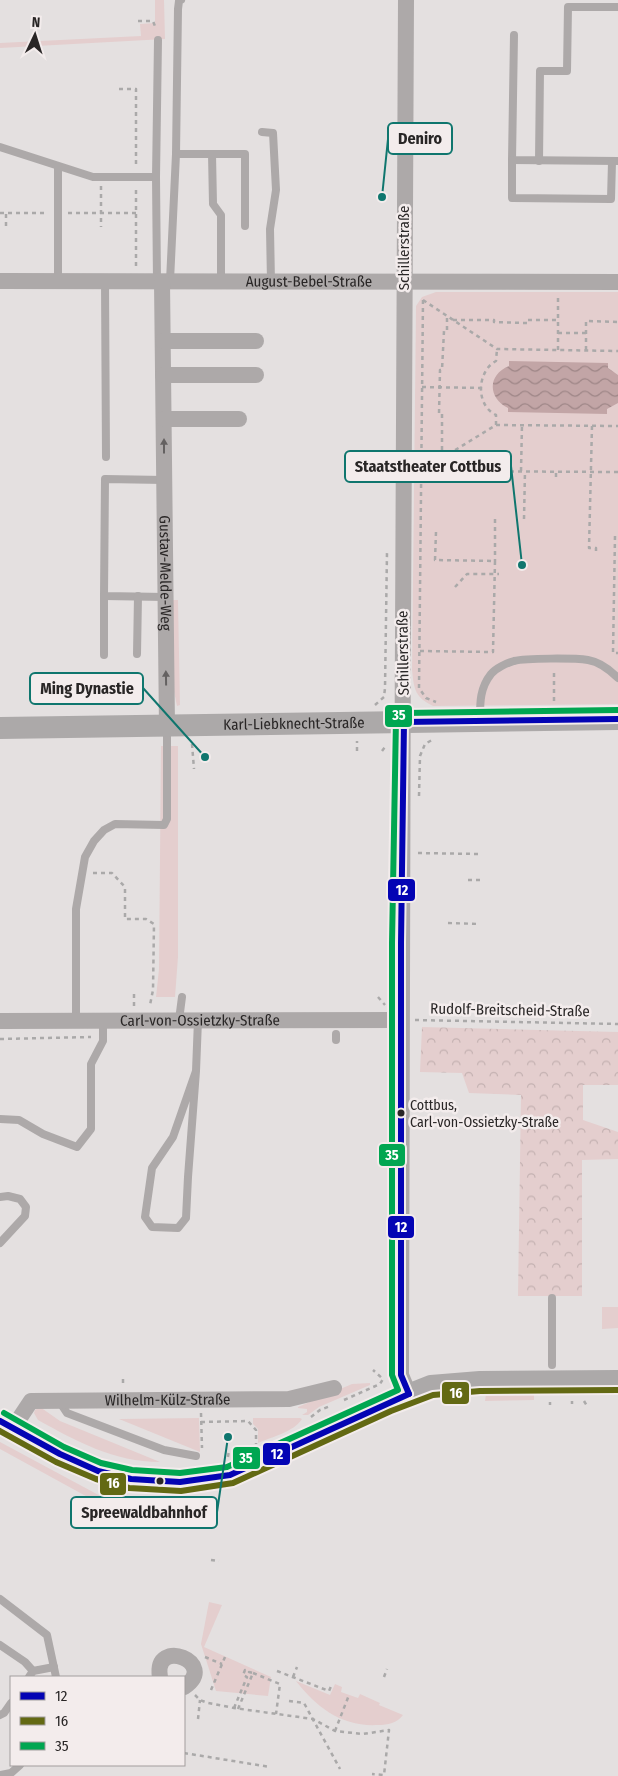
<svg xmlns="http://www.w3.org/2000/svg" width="618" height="1776" font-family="'Fira Sans Condensed',sans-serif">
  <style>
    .green { fill: #e4cece }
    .forest { fill: url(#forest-crowns) }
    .water { fill: url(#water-waves) }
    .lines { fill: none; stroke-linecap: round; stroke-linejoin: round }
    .path { stroke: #aaa9a9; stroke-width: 2.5; stroke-dasharray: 4 4; stroke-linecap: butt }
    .service { stroke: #ada9a9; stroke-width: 8 }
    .minor { stroke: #ada9a9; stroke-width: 16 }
    .secondary { stroke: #aca9a9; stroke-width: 22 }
    .bus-1-casing { stroke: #f3ecec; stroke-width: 10 }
    .bus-2-casing { stroke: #f3ecec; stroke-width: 10 }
    .bus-3-casing { stroke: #f3ecec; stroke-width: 10 }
    .bus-1 { stroke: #0404b4; stroke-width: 6 }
    .bus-2 { stroke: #636913; stroke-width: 6 }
    .bus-3 { stroke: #00a651; stroke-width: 6 }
    .oneway { fill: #646161 }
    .bus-dot { fill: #292626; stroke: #f3ecec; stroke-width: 2 }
    .labels { text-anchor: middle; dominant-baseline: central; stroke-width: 5; stroke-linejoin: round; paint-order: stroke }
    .bus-label { font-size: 14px; fill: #292626; stroke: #f3ecec; text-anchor: start }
    .street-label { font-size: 15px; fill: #292626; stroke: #f3ecec }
    .leader { fill: none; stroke: #0f766e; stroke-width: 2 }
    .callout-dot { fill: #0f766e; stroke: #f3ecec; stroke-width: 2 }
    .callout { fill: #f3ecec; stroke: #0f766e; stroke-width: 2 }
    .callout-label { font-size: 16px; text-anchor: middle; font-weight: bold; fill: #292626 }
    .line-badge { stroke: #f3ecec; stroke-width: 2 }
    .badge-label { font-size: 14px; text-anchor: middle; font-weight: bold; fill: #fff }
  </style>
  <defs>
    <pattern id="forest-crowns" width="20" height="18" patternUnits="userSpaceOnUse" patternTransform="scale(1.25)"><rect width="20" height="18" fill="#e4cece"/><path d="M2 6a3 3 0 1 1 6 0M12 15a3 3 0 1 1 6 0" fill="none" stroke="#c4b1b1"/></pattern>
    <pattern id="water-waves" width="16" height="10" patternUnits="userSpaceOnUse" patternTransform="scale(1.25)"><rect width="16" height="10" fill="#c2a5a6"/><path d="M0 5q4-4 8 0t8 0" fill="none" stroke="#9e8687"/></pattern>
  </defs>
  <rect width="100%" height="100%" fill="#e4e0e0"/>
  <g class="green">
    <polygon points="155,0 164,0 165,39 0,48 0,43 141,36 140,24 155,23"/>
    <path d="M436,292h182v412l-185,2c-18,-9 -19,-16 -21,-36l4,-364 6,-9z"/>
    <polygon points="170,600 178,600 180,705 177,706 171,677"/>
    <polygon points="161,746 178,746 178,957 175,997 156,997 159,969"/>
    <polygon points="602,1307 618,1307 618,1328 602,1329"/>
    <polygon points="370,1383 370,1385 319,1407 308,1415 302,1415 307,1412 307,1409 298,1408 298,1407 352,1384"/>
    <polygon points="486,1394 534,1394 534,1400 485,1401"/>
    <path d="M40,1407l20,14 100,41c-46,0 -84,-21 -122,-42l-4,-7 1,-3z"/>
    <polygon points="199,1418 200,1452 119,1419"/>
    <path d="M253,1418h47l2,1c-8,13 -31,18 -44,24v-14l-5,-5z"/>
    <polygon points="0,1442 106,1499 125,1504 173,1509 178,1511 180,1515 147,1514 124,1511 104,1506 0,1449"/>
    <polygon points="209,1602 222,1605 204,1647 271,1677 268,1696 216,1691 201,1644"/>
    <path d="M296,1681l34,14 5,-11 7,3 -1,5 17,6 2,-4 20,9 -1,2 24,10c-6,8 -15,10 -25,10 -36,2 -61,-17 -82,-44z"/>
  </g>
  <polygon class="forest" points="422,1027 618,1032 618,1085 583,1085 583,1120 618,1132 618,1159 582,1160 582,1296 518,1296 521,1095 469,1093 462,1073 420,1072"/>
  <path class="water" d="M509,361l99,2v5l10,7v28l-11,6v5l-99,-2v-4c-20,-10 -21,-33 1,-42z"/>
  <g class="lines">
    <g class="path">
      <polyline points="138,21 153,21 156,29"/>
      <polyline points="119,89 136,89 136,168"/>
      <polyline points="101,186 101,227"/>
      <polyline points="0,213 47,213"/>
      <polyline points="68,213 136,213"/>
      <polyline points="6,226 6,213"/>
      <polyline points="136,266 136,186"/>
      <polyline points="423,300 419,688 426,698 436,702"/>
      <polyline points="423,300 497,349 618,351"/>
      <polyline points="453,320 494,320 494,322 527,323 527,320 558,320"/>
      <polyline points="558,333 586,333"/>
      <polyline points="558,350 558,296"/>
      <polyline points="586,350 586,321 618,322"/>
      <polyline points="422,387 482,388"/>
      <path d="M496,425v-10c-21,-10 -19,-44 0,-54l1,-12"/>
      <polyline points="592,426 589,548 596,548 596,552"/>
      <polyline points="442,458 442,414 439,414 440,370 442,370 444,331 447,331 447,317"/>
      <polyline points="421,471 496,425 618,426"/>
      <polyline points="422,471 618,472"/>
      <polyline points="521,471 522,425"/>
      <polyline points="556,477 556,472"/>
      <polyline points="495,519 495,561"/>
      <polyline points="524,519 525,471"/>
      <polyline points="615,536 613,653 618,653"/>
      <polyline points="455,587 467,574 499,574"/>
      <polyline points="420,651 493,652 495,561 435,560 436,532"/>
      <polyline points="554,701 554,669"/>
      <polyline points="375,705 384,697 385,688 387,552"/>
      <polyline points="192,744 194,769"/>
      <polyline points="357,751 357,741"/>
      <polyline points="382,751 385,747"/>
      <polyline points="419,796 420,756 425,744 432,740"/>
      <polyline points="418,853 480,854"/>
      <polyline points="93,873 112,873 125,887 125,919 146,919 154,924 153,990 150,1005"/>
      <polyline points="468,880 481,880"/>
      <polyline points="448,923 480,924"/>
      <polyline points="378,997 385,1005"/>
      <polyline points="134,1006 134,990"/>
      <polyline points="415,1020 618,1024"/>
      <polyline points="0,1039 91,1037"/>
      <polyline points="123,1379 123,1383"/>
      <polyline points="344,1400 380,1384 383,1379 373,1370"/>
      <polyline points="572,1401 572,1404"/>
      <polyline points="584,1401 587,1406"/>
      <polyline points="550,1405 550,1402"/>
      <polyline points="201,1413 202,1448"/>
      <polyline points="311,1417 320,1410 330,1406"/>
      <polyline points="201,1422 248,1421 256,1430 256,1444"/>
      <polyline points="228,1457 229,1450"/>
      <path d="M100,1492c27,10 54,13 82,10"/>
      <polyline points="211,1560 219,1561"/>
      <polyline points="205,1657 222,1664"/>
      <polyline points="277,1671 329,1691 332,1684"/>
      <polyline points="253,1673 280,1684 276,1714"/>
      <polyline points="293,1677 297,1667"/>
      <polyline points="384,1677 387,1669"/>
      <polyline points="211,1690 225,1657"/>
      <polyline points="195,1695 200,1700 208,1703 234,1708 313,1719 335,1731 363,1734 389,1730 384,1775 372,1774"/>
      <polyline points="289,1701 304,1703 340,1769"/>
      <polyline points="234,1708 247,1677 243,1675 245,1670 249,1672"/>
      <polyline points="238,1709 253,1673 249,1672 251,1668"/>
      <polyline points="198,1719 200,1700"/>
      <polyline points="335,1731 349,1695"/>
      <polyline points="184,1753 270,1767"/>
    </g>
    <g class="service">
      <polyline points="514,35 512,160 618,161"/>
      <polyline points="262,132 273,133 276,190 270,229 271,282"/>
      <polyline points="0,147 93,177 156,177"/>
      <polyline points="176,154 178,9 179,1 181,0"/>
      <polyline points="212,154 213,204 221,215 221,282"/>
      <polyline points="512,160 512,198 611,199 612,162"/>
      <polyline points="539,161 540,71 567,71 568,7 618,7"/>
      <polyline points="58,167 58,281"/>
      <polyline points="170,281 176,154 245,154 245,226"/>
      <polyline points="105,282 106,457"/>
      <polyline points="157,282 156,177 158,40"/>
      <polyline points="164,480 105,479 104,596 165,597"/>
      <polyline points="137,654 138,596"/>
      <polyline points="104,655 104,596"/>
      <path d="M480,718c0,-16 0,-30 11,-44 5,-6 16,-11 23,-13 12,-3 61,-3 74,-1 12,2 22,10 30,18"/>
      <polyline points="179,1020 182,997"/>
      <polyline points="76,1021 76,909 85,857 94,841 104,830 115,824 164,825 167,819 167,727"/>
      <polyline points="336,1034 336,1040"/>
      <polyline points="196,1071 188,1177 186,1218 178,1228 152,1227 145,1217 152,1168 173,1137 196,1071 198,1020"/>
      <polyline points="0,1119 19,1120 43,1134 77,1147 91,1129 91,1064 103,1041 103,1020"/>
      <polyline points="0,1197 8,1196 20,1199 26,1207 25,1216 0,1243"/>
      <polyline points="552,1298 552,1365"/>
      <polyline points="59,1401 67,1413 164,1450 196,1456"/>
      <polyline points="0,1599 47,1635 56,1677"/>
      <polyline points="0,1645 25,1662 33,1671"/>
      <polyline points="29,1677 33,1671 54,1667"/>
      <polyline points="0,1715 4,1713 11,1703"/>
      <polyline points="0,1775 11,1773 20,1765"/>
    </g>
    <g class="minor">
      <path d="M406,0c-3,458 -4,917 -5,1375l8,19"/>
      <path id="s1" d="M0,281l618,1"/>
      <path id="s2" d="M162,282l5,445"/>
      <polyline points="163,341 256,341"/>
      <polyline points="163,375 256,375"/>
      <polyline points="164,419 239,419"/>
      <path id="s3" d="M0,1021l401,-1"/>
      <path id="s4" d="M13,1428l18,-27 258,-2 45,-11"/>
      <path d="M160,1677c-7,-41 60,-14 24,10"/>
    </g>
    <g class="secondary">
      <path id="s5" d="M0,728l618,-9"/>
      <path d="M0,1421c31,17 64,38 98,50 43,14 88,14 132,4l158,-72 43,-17 49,-4 138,-1"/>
    </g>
    <g class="bus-1-casing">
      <g id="bus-1">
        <polyline points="404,722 401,943 401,1375 409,1394"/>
        <polyline points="404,722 618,719"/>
        <polyline points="0,1421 60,1454 98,1471 131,1479 180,1482 230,1475 409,1394"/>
      </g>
    </g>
    <g class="bus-2-casing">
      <polyline id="bus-2" points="0,1431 56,1462 96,1479 129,1488 181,1491 233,1483 391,1411 433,1395 480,1391 618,1390"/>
    </g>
    <g class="bus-3-casing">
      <polyline id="bus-3" points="4,1413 64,1447 101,1463 132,1470 180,1473 227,1467 398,1390 392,1375 392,943 396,719 399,715 404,713 618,710"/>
    </g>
    <use href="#bus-1" class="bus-1"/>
    <use href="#bus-2" class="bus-2"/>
    <use href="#bus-3" class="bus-3"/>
  </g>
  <defs><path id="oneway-solid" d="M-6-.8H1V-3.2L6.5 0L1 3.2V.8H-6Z" transform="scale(1.25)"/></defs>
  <g class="oneway">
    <use href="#oneway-solid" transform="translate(164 446) rotate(-90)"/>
    <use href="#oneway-solid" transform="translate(166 678) rotate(-91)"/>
  </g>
  <g class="bus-dot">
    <circle cx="401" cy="1113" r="4.5"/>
    <circle cx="160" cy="1481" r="4.5"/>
  </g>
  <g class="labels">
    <g class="bus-label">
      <text x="410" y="1105">Cottbus,<tspan x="410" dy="17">Carl-von-Ossietzky-Straße</tspan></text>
    </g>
    <g class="street-label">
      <text transform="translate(404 248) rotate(-90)">Schillerstraße</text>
      <text stroke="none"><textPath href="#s1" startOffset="309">August-Bebel-Straße</textPath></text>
      <text stroke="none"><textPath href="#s2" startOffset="291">Gustav-Melde-Weg</textPath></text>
      <text transform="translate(403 653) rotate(-91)">Schillerstraße</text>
      <text stroke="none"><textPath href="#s5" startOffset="294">Karl-Liebknecht-Straße</textPath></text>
      <text transform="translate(510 1010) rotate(1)">Rudolf-Breitscheid-Straße</text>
      <text stroke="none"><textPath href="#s3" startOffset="200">Carl-von-Ossietzky-Straße</textPath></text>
      <text stroke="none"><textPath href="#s4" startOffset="169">Wilhelm-Külz-Straße</textPath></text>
    </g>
  </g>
  <path class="leader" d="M382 197L388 139M522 565L511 466M205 757L143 688M228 1437L217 1512"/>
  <g class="callout-dot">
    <circle cx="382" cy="197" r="5"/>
    <circle cx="522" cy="565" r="5"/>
    <circle cx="205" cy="757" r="5"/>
    <circle cx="228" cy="1437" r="5"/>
  </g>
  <g class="callout">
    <rect x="388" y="123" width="64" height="31" rx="5"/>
    <rect x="345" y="451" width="166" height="31" rx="5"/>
    <rect x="30" y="673" width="113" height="31" rx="5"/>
    <rect x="71" y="1497" width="146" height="31" rx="5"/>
  </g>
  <g class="callout-label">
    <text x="420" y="144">Deniro</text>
    <text x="428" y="472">Staatstheater Cottbus</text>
    <text x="87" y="694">Ming Dynastie</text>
    <text x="144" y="1518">Spreewaldbahnhof</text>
  </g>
  <g class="line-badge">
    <rect x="384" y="704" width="29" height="24" rx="5" fill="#00a651"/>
    <rect x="387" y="878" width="29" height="24" rx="5" fill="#0404b4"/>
    <rect x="378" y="1143" width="28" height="24" rx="5" fill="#00a651"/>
    <rect x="387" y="1215" width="28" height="24" rx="5" fill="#0404b4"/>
    <rect x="441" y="1381" width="29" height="24" rx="5" fill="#636913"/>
    <rect x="262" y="1442" width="29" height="24" rx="5" fill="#0404b4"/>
    <rect x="232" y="1446" width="29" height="24" rx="5" fill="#00a651"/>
    <rect x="99" y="1472" width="28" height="24" rx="5" fill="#636913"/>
  </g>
  <g class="badge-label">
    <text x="399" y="720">35</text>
    <text x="402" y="895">12</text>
    <text x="392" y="1160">35</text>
    <text x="401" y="1232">12</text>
    <text x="456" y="1398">16</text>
    <text x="277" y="1459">12</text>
    <text x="246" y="1463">35</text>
    <text x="113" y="1488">16</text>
  </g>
  <rect x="10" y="1676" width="175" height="90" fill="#f3ecec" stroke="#a29d9d"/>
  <rect x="20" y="1692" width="25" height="8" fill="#0404b4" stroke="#a29d9d"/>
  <text x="55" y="1701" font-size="15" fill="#292626">12</text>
  <rect x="20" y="1717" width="25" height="8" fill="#636913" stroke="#a29d9d"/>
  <text x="55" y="1726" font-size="15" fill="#292626">16</text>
  <rect x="20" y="1742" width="25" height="8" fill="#00a651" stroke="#a29d9d"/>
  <text x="55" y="1751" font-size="15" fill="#292626">35</text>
  <g transform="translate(35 35) rotate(4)" stroke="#f3ecec" stroke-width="4" paint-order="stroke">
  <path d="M0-4L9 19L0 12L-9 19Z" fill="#292626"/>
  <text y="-8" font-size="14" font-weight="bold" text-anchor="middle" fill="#292626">N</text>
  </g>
</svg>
